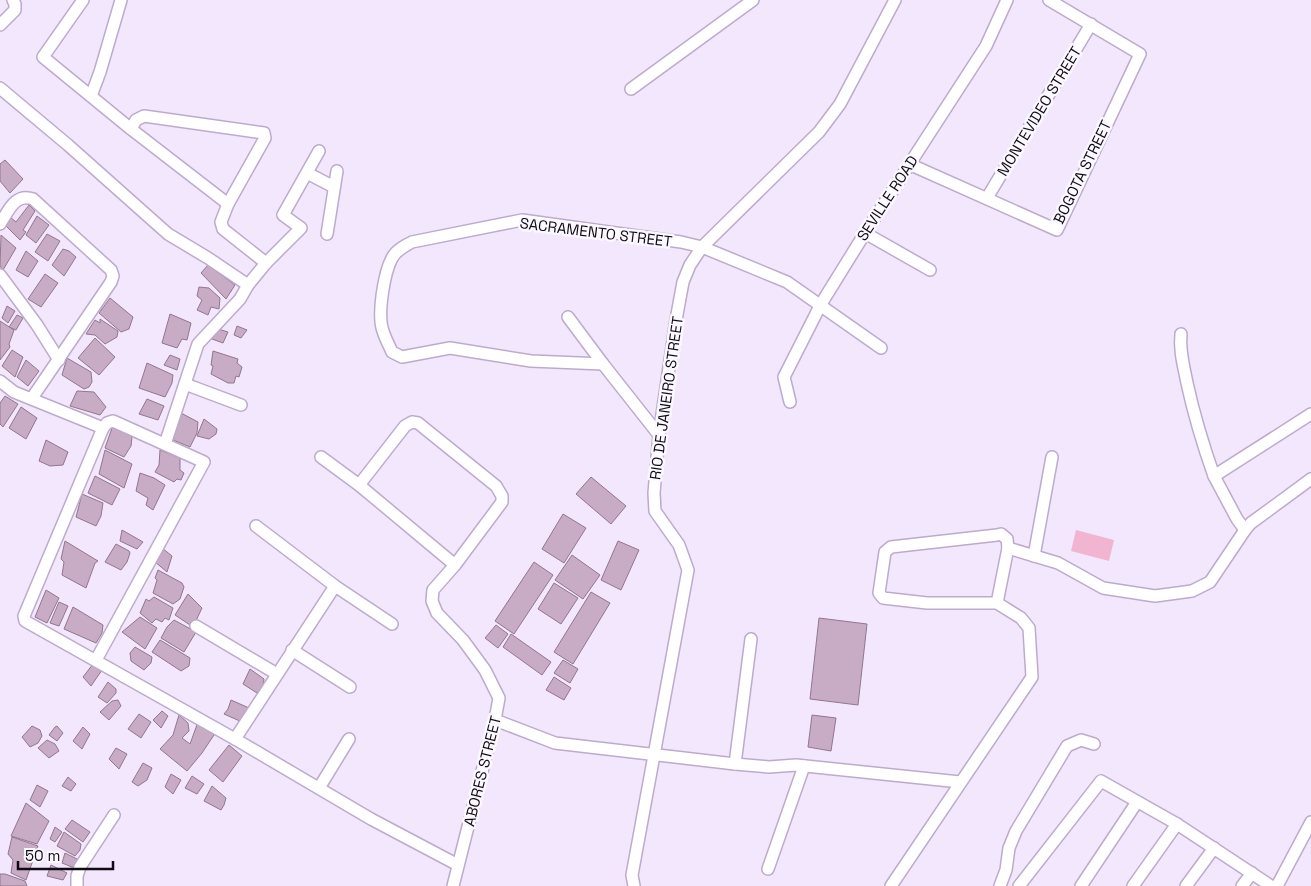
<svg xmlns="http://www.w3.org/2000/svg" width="1311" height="886" font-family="'Space Grotesk',sans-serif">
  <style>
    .grass { fill: #f1b5d1 }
    .building { fill: #c8abc5; stroke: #92768f }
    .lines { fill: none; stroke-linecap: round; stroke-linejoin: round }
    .minor-casing { stroke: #bdabcc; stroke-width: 14 }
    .minor { stroke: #fff; stroke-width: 11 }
    .labels { text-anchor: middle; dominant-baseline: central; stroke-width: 5; stroke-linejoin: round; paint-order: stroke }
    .street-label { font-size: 15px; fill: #110b16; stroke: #fbf8ff }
  </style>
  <rect width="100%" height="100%" fill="#f2e7fc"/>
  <polygon class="grass" points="1076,530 1114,540 1109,561 1071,551"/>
  <g class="building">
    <polygon points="5,160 23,179 10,193 0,181 0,164"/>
    <polygon points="29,205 35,211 23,230 26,232 20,240 6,226 10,217 16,222"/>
    <polygon points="37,216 49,225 36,243 26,235"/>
    <polygon points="47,234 60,241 48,261 35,252"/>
    <polygon points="1,235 16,248 3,270 0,266"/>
    <polygon points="63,249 69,251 76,257 64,276 52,265"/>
    <polygon points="26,251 38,261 28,277 16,270"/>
    <polygon points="208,265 235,285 226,299 201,273"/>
    <polygon points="45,274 58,283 41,307 28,299"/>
    <polygon points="199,287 209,288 220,298 219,309 211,307 208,315 197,310 202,300 197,296"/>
    <polygon points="110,298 133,317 129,329 121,332 99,313"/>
    <polygon points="7,306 15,311 8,323 2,318"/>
    <polygon points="170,314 191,323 187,340 182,339 177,348 162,343"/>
    <polygon points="17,315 23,318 16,330 9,327"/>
    <polygon points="100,319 118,331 117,337 105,344 95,335 86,334 95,320 100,323"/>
    <polygon points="0,321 14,330 9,344 10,347 0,360"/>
    <polygon points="237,326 247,330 241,338 234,335"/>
    <polygon points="215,328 228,332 223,343 212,339"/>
    <polygon points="95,338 115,357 99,375 78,358"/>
    <polygon points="12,350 23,357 15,377 2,366"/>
    <polygon points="213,351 238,359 237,363 242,367 239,377 236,376 234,383 228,383 211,374 213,366 211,365"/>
    <polygon points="170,355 180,359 177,370 164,365"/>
    <polygon points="67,358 91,372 92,382 89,387 84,389 62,375"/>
    <polygon points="26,360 39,371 28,386 17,377"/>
    <polygon points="147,363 173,375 172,383 165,397 139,388"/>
    <polygon points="77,391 94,392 106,407 100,415 70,406"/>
    <polygon points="5,396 18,404 3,427 0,424 0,403"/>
    <polygon points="147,399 164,406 158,420 139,414"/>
    <polygon points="21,407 37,418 26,439 9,428"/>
    <polygon points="181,413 198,422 197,433 190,447 173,440"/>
    <polygon points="204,419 217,429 216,434 209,439 197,436"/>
    <polygon points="113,425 132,437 131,446 124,457 105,448"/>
    <polygon points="46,440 68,452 63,465 50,466 39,461"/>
    <polygon points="105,450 132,464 124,488 99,474"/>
    <polygon points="160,450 180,458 180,470 184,473 181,480 177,479 174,482 155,472 159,465"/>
    <polygon points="140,473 154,478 165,485 153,510 146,505 148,498 136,491"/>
    <polygon points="95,476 120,489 112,505 88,493"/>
    <polygon points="591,477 626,506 611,524 576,494"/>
    <polygon points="82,494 103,503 101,516 96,526 76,517"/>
    <polygon points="563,514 586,528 564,563 542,549"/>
    <polygon points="122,530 143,542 137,549 120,541"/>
    <polygon points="65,541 98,561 95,563 86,588 62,575 64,562 61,559"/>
    <polygon points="618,541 639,550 621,590 601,580"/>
    <polygon points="116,544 129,551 130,553 127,562 121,570 105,562"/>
    <polygon points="162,548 172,556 167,572 154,561"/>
    <polygon points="572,555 600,575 583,599 555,580"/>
    <polygon points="534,562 553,575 514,634 495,621"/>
    <polygon points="158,570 182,583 184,587 180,599 173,604 153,593 157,580 155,578"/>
    <polygon points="554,583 578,598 561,624 538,609"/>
    <polygon points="46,590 59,598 47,623 35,617"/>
    <polygon points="591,592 610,603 573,664 554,652"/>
    <polygon points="188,594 202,608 193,627 175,615"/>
    <polygon points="154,597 173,608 169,620 165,618 162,622 156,619 152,623 140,613 146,599 149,601"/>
    <polygon points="59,602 68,606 59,626 50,623"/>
    <polygon points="73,607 103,625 102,633 96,643 64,629"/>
    <polygon points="140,617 157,628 145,649 122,632"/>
    <polygon points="819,618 867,624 858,705 810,699"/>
    <polygon points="174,620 196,632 184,652 161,638 167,627"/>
    <polygon points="496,625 508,634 498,648 485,638"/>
    <polygon points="511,634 551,662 542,675 503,647"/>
    <polygon points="160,640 190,658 189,666 181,671 152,652"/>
    <polygon points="135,647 152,657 151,663 144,670 131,661 130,653"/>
    <polygon points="563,660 578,669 570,683 554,673"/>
    <polygon points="93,664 102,670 91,686 83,677"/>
    <polygon points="250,669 264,679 263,686 257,693 243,684"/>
    <polygon points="554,677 571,688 564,700 546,690"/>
    <polygon points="108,682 116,689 116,693 107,703 98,697"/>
    <polygon points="118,700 121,706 109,720 100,712 112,701"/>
    <polygon points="231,700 249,708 242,722 224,714 228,709"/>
    <polygon points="162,711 168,716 161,728 153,720"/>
    <polygon points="139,714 151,722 141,738 128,729"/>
    <polygon points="179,715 188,723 189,731 182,738 190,744 198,722 213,732 214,735 202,753 187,771 160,749 173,735"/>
    <polygon points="812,715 836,718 831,751 808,747"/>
    <polygon points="32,726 40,730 42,736 38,743 30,747 22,737"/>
    <polygon points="57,726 63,733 57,741 49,735 55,727"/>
    <polygon points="83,727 90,734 82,749 73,741"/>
    <polygon points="47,740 55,744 59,751 49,758 38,748"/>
    <polygon points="229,745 242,756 223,782 209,770"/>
    <polygon points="116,748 127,754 119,769 109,759"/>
    <polygon points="143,763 152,768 147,780 138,786 132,782"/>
    <polygon points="171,774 181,780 173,794 165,787"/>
    <polygon points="192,776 204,784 197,794 185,788"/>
    <polygon points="68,777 76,784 71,791 62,786"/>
    <polygon points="37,785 48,791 40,807 30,800"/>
    <polygon points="212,786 226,798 224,805 221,810 204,801"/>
    <polygon points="26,803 49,821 37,844 11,836"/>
    <polygon points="72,820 90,832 83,842 65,829"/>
    <polygon points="55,827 62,832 55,842 50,839"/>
    <polygon points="64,832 81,844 80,850 75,856 57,846"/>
    <polygon points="12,837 38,846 26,880 11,873 13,860 8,854"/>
    <polygon points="65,853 77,859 76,865 72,867 62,863"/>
    <polygon points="51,865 67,873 63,880 47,876"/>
    <polygon points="0,874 5,874 25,881 27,886 0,886"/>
  </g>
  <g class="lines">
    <g class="minor-casing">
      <g id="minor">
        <polyline points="83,0 43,57 131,129 228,204"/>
        <polyline points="0,25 15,10 15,4 13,0"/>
        <polyline points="0,88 68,145 168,234 208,258 248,285"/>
        <polyline points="631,89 753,0"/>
        <polyline points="91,96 100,72 121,0"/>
        <polyline points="131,129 136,120 144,116 264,133 265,138 228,204 221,222 223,229 266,263"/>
        <polyline points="909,164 1057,230 1140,54 1049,0"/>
        <polyline points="307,173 334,187"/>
        <polyline points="987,198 1091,24"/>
        <path d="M0,224c9,-14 15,-31 33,-25l78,71 2,6 -2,6 -79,116"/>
        <polyline points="865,233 930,270"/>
        <polyline points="327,234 337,171"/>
        <polyline points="0,275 37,325 59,360"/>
        <polyline points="568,317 603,364 659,435"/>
        <path d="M1181,334c-2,17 3,33 6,49 7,32 16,62 27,93"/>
        <path d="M603,364l-72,-3 -81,-13 -48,9 -10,-5c-3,-7 -7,-14 -9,-21 -6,-16 1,-58 9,-73 4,-8 13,-12 20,-16l110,-22 159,22 21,5 85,35 94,66"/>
        <polyline points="0,381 14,392 103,428"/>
        <polyline points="185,384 241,405"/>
        <polyline points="790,402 784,377 821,304 865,233 986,46 1007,0"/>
        <polyline points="165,444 198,344 240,299 248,285 266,263 301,228 283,215 319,151"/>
        <polyline points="321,457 359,485 455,565"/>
        <polyline points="359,485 405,426 412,422 418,423 496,486 502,496 502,502 455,565 433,590 432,601 437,613 463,640 485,670 499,698 495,720 453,886"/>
        <polyline points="256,526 335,586 392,624"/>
        <polyline points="1245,530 1237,519 1214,476 1311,414"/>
        <polyline points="1008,548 1058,563 1103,588 1155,596 1192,591 1210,582 1245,530 1251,523 1311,479"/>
        <polyline points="1034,556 1052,457"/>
        <polyline points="196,626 277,674"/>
        <polyline points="292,650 350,687"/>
        <polyline points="96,660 204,462 113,421 107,423 103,428 24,616 25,621 235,739 371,819 458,865"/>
        <polyline points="495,720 555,743 735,764 769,767 796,765 960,782"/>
        <polyline points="235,739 335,586"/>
        <polyline points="735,764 751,639"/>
        <polyline points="319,788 349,739"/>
        <polyline points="768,869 804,766"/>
        <polyline points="77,886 77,876 80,867 114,815"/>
        <polyline points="634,886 632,875 688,570 679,545 655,511 654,493 659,435 676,320 683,282 690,265 702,247 819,132 840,104 895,0"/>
        <polyline points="891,886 1032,677 1029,628 1021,618 997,603 1008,548 1007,539 1001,534 997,535 891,547 885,552 879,593 883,598 927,603 997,603"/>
        <polyline points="1000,886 1006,870 1009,848 1016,831 1067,746 1081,740 1094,744"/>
        <polyline points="1019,886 1101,781 1177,824 1271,886"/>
        <polyline points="1081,886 1137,802"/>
        <polyline points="1133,886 1177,824"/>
        <polyline points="1186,886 1214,848"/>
        <polyline points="1242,886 1252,873"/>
        <polyline points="1277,886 1311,822"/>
      </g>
    </g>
    <use href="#minor" class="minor"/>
  </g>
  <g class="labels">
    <g class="street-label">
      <text transform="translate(1039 111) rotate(-59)">MONTEVIDEO STREET</text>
      <text transform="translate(1082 172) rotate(-64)">BOGOTA STREET</text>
      <text transform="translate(887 198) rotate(-57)">SEVILLE ROAD</text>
      <text transform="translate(596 232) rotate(7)">SACRAMENTO STREET</text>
      <text transform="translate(666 398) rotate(-82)">RIO DE JANEIRO STREET</text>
      <text transform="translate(482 771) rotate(-76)">ABORES STREET</text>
    </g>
  </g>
  <path d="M18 861v8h95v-8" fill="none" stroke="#110b16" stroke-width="2.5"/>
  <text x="25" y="861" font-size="15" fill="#110b16" stroke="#fbf8ff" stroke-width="4" paint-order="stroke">50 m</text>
</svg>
